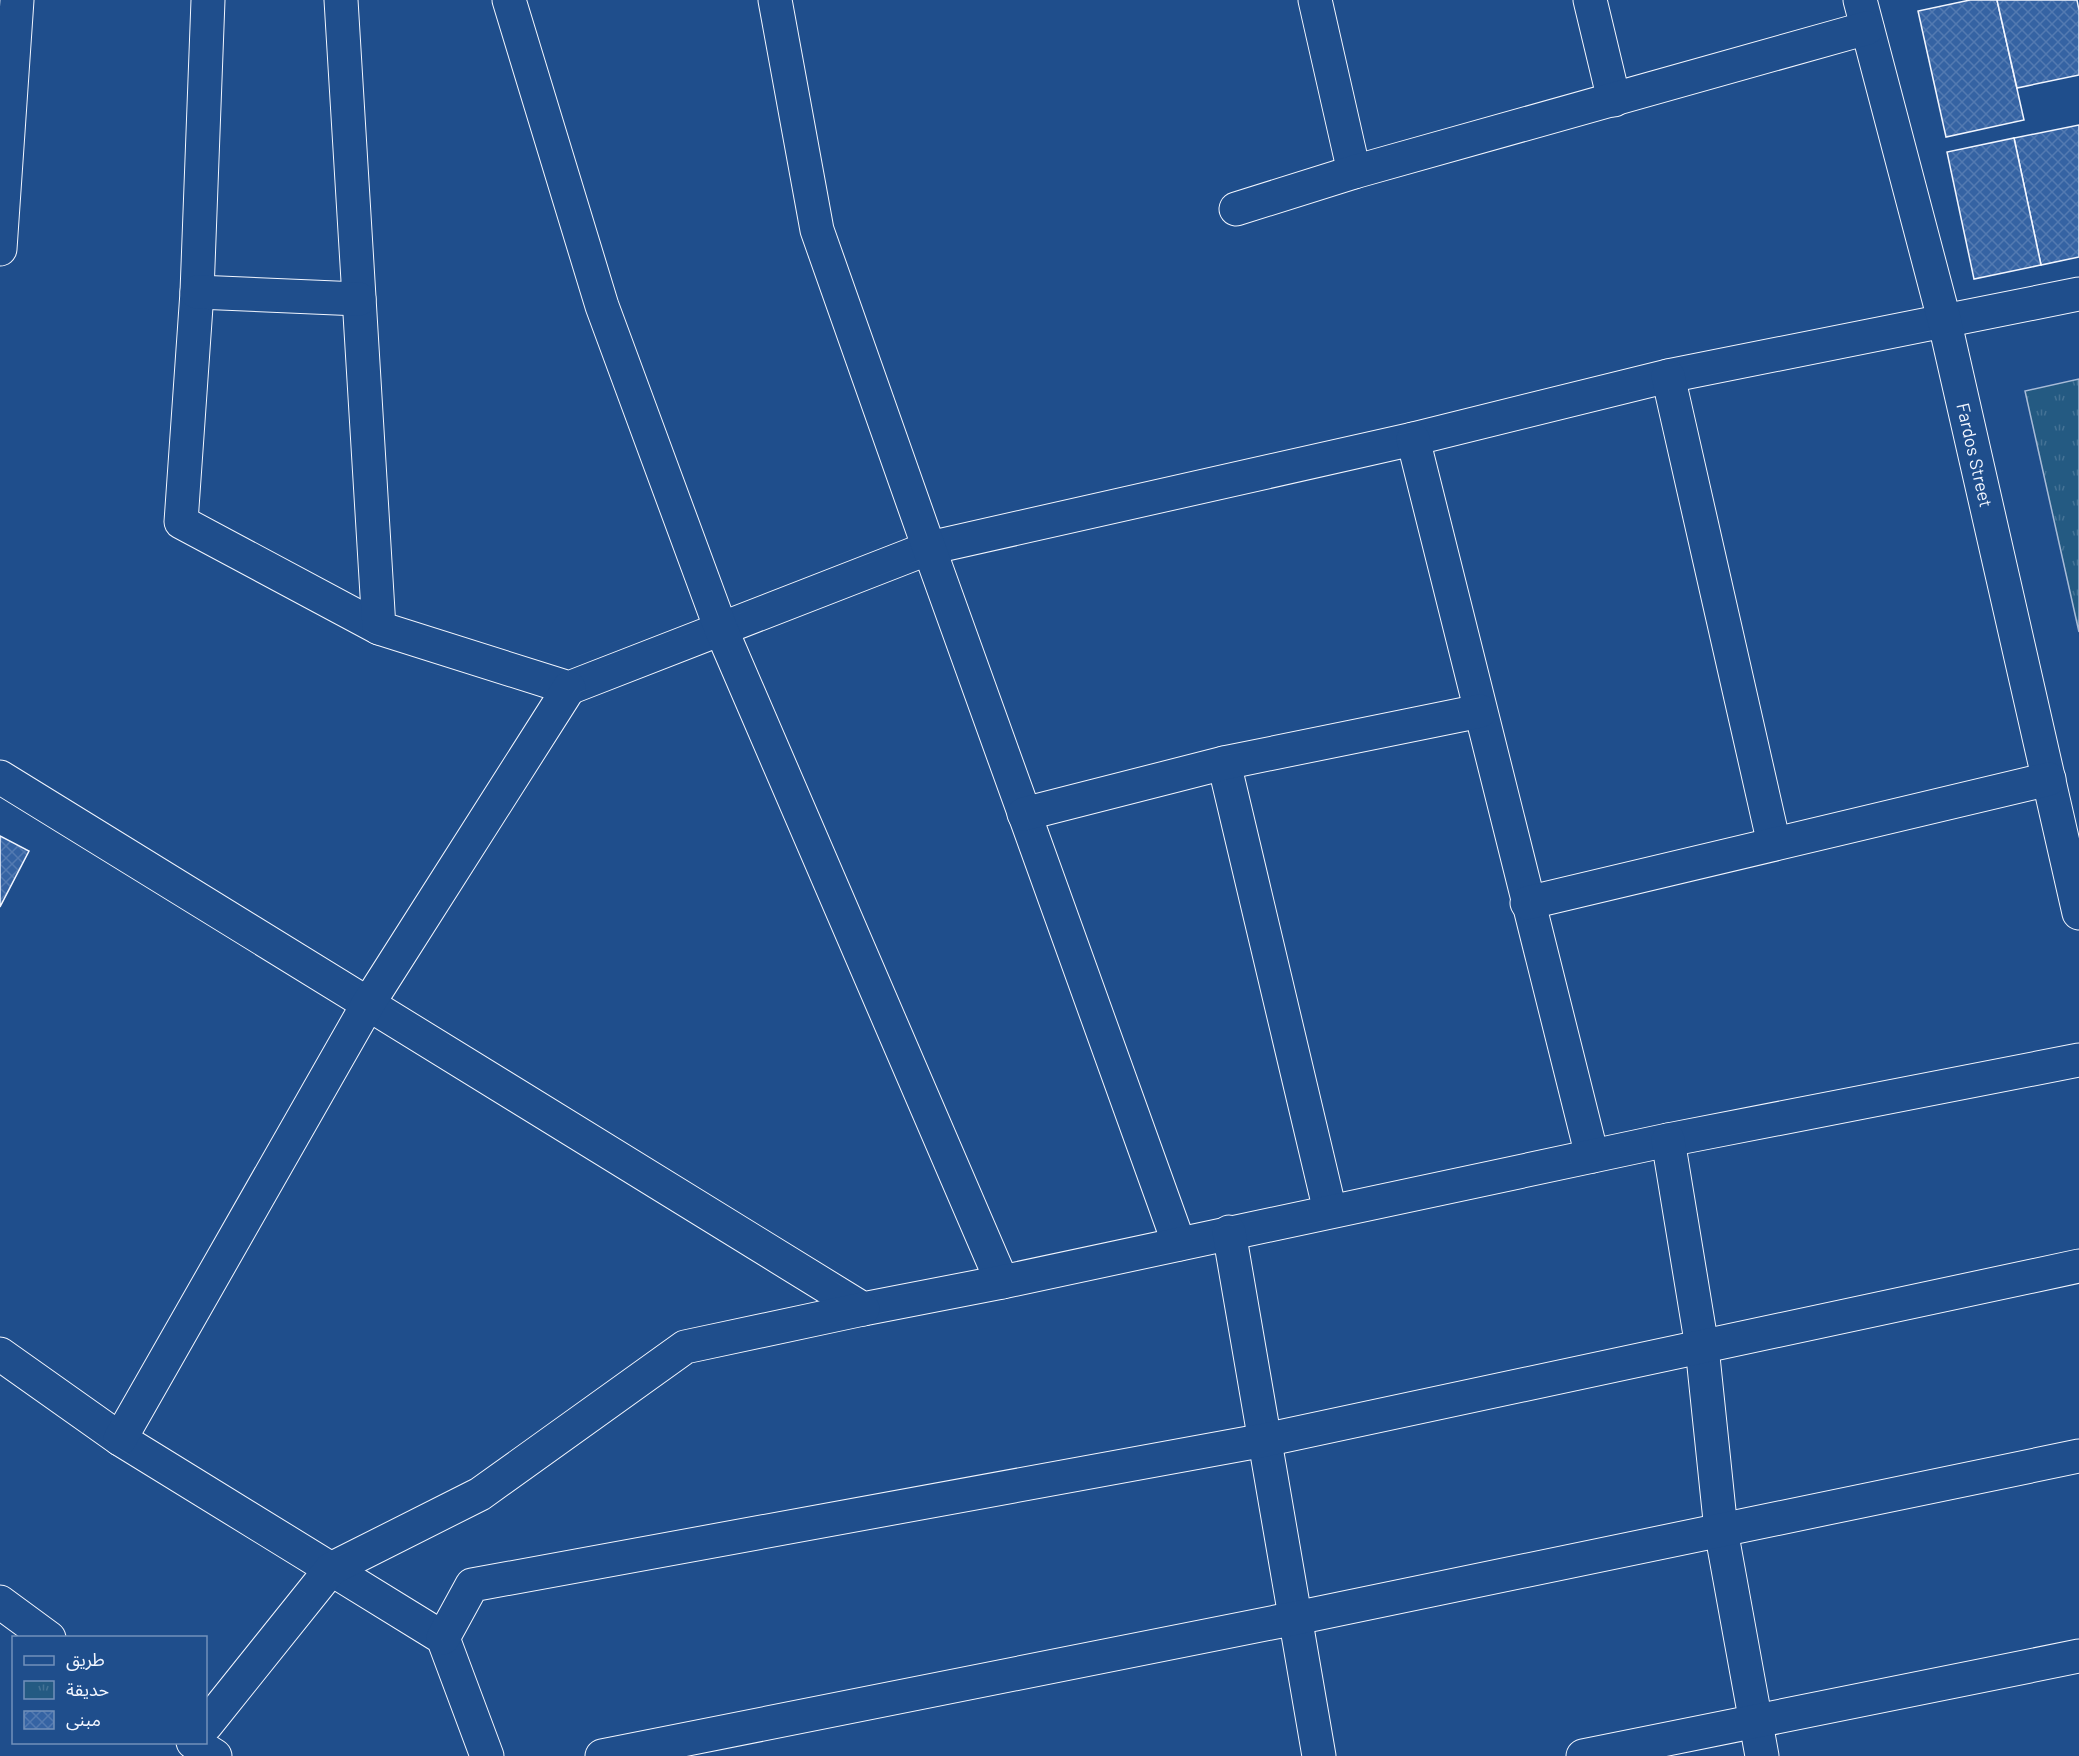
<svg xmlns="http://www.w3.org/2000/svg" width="2079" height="1756" font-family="Barlow,'Noto Sans Arabic',sans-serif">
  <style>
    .park { fill: url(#park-tufts); stroke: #a8bbd7; stroke-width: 1.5 }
    .building { fill: url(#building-cross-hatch); stroke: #f2f6ff; stroke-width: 1.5 }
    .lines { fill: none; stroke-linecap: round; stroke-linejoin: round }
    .street-casing { stroke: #f2f6ff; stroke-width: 35 }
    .street { stroke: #1f4e8c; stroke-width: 33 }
    .labels { text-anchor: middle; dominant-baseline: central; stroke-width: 4.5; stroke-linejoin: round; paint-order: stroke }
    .street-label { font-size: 18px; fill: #f2f6ff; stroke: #1f4e8c }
  </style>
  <defs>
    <pattern id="park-tufts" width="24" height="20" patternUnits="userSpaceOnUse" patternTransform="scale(1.5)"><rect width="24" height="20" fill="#245a82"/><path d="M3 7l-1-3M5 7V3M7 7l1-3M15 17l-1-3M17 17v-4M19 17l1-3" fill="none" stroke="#447295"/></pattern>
    <pattern id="building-cross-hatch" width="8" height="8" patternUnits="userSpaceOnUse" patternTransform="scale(1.5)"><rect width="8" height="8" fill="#3563a3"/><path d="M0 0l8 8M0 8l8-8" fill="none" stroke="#537ab1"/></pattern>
  </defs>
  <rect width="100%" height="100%" fill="#1f4e8c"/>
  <polygon class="park" points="2079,379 2079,632 2025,391"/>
  <g class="building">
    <polygon points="1970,0 1997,0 2024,120 1946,137 1918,11"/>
    <polygon points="1997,0 2077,0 2079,10 2079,75 2017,88"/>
    <polygon points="2079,125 2079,257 2041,265 2014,138"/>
    <polygon points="2014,138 2041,265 1974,279 1947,152"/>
    <polygon points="0,836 29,851 0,907"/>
  </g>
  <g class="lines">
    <g class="street-casing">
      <g id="street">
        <polyline points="208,0 197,292 181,522 379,628"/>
        <polyline points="341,0 379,628 569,688 929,548 1413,439 1668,376 2079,294"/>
        <polyline points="509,0 602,306 721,629 1002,1282"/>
        <polyline points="775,0 817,230 929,548 1179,1244"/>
        <polyline points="1315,0 1354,172"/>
        <polyline points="1590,0 1614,100"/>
        <polyline points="1860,0 1944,319 2079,913"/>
        <polyline points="1236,209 1354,172 1867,28"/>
        <polyline points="0,249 17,0"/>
        <polyline points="197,292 359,299"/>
        <polyline points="1668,376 1774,844"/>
        <polyline points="1413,439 1592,1156"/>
        <polyline points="1224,763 1330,1211"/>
        <polyline points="0,777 863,1309 1002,1282 1668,1140 2079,1060"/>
        <polyline points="1024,814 1224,763 1480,711"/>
        <polyline points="1527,903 2049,779"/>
        <polyline points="1668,1140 1702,1347 1721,1530 1762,1756"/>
        <polyline points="1229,1232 1319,1756"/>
        <polyline points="0,1354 120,1439 443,1638 487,1756"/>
        <polyline points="120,1439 368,1004 569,688"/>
        <polyline points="0,1602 49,1638"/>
        <polyline points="443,1638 472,1585 1265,1440 2079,1266"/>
        <polyline points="206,1725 331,1569 480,1494 685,1347 863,1309"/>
        <polyline points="193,1742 215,1756"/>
        <polyline points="602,1756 1296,1618 2079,1456"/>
        <polyline points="1583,1756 2079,1656"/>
      </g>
    </g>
    <use href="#street" class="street"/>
  </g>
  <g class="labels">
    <g class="street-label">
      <text transform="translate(1975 455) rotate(77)">Fardos Street</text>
    </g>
  </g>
  <rect x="12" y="1636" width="195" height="108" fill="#1f4e8c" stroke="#7391ba" stroke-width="1.5"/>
  <rect x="24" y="1656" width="30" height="9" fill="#1f4e8c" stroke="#7391ba" stroke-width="1.5"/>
  <text x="66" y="1666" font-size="18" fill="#f2f6ff">طريق</text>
  <rect x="24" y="1681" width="30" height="18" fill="url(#park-tufts)" stroke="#7391ba" stroke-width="1.5"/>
  <text x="66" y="1696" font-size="18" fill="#f2f6ff">حديقة</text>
  <rect x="24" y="1711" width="30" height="18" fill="url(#building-cross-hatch)" stroke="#7391ba" stroke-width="1.5"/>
  <text x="66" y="1726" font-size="18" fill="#f2f6ff">مبنى</text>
</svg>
